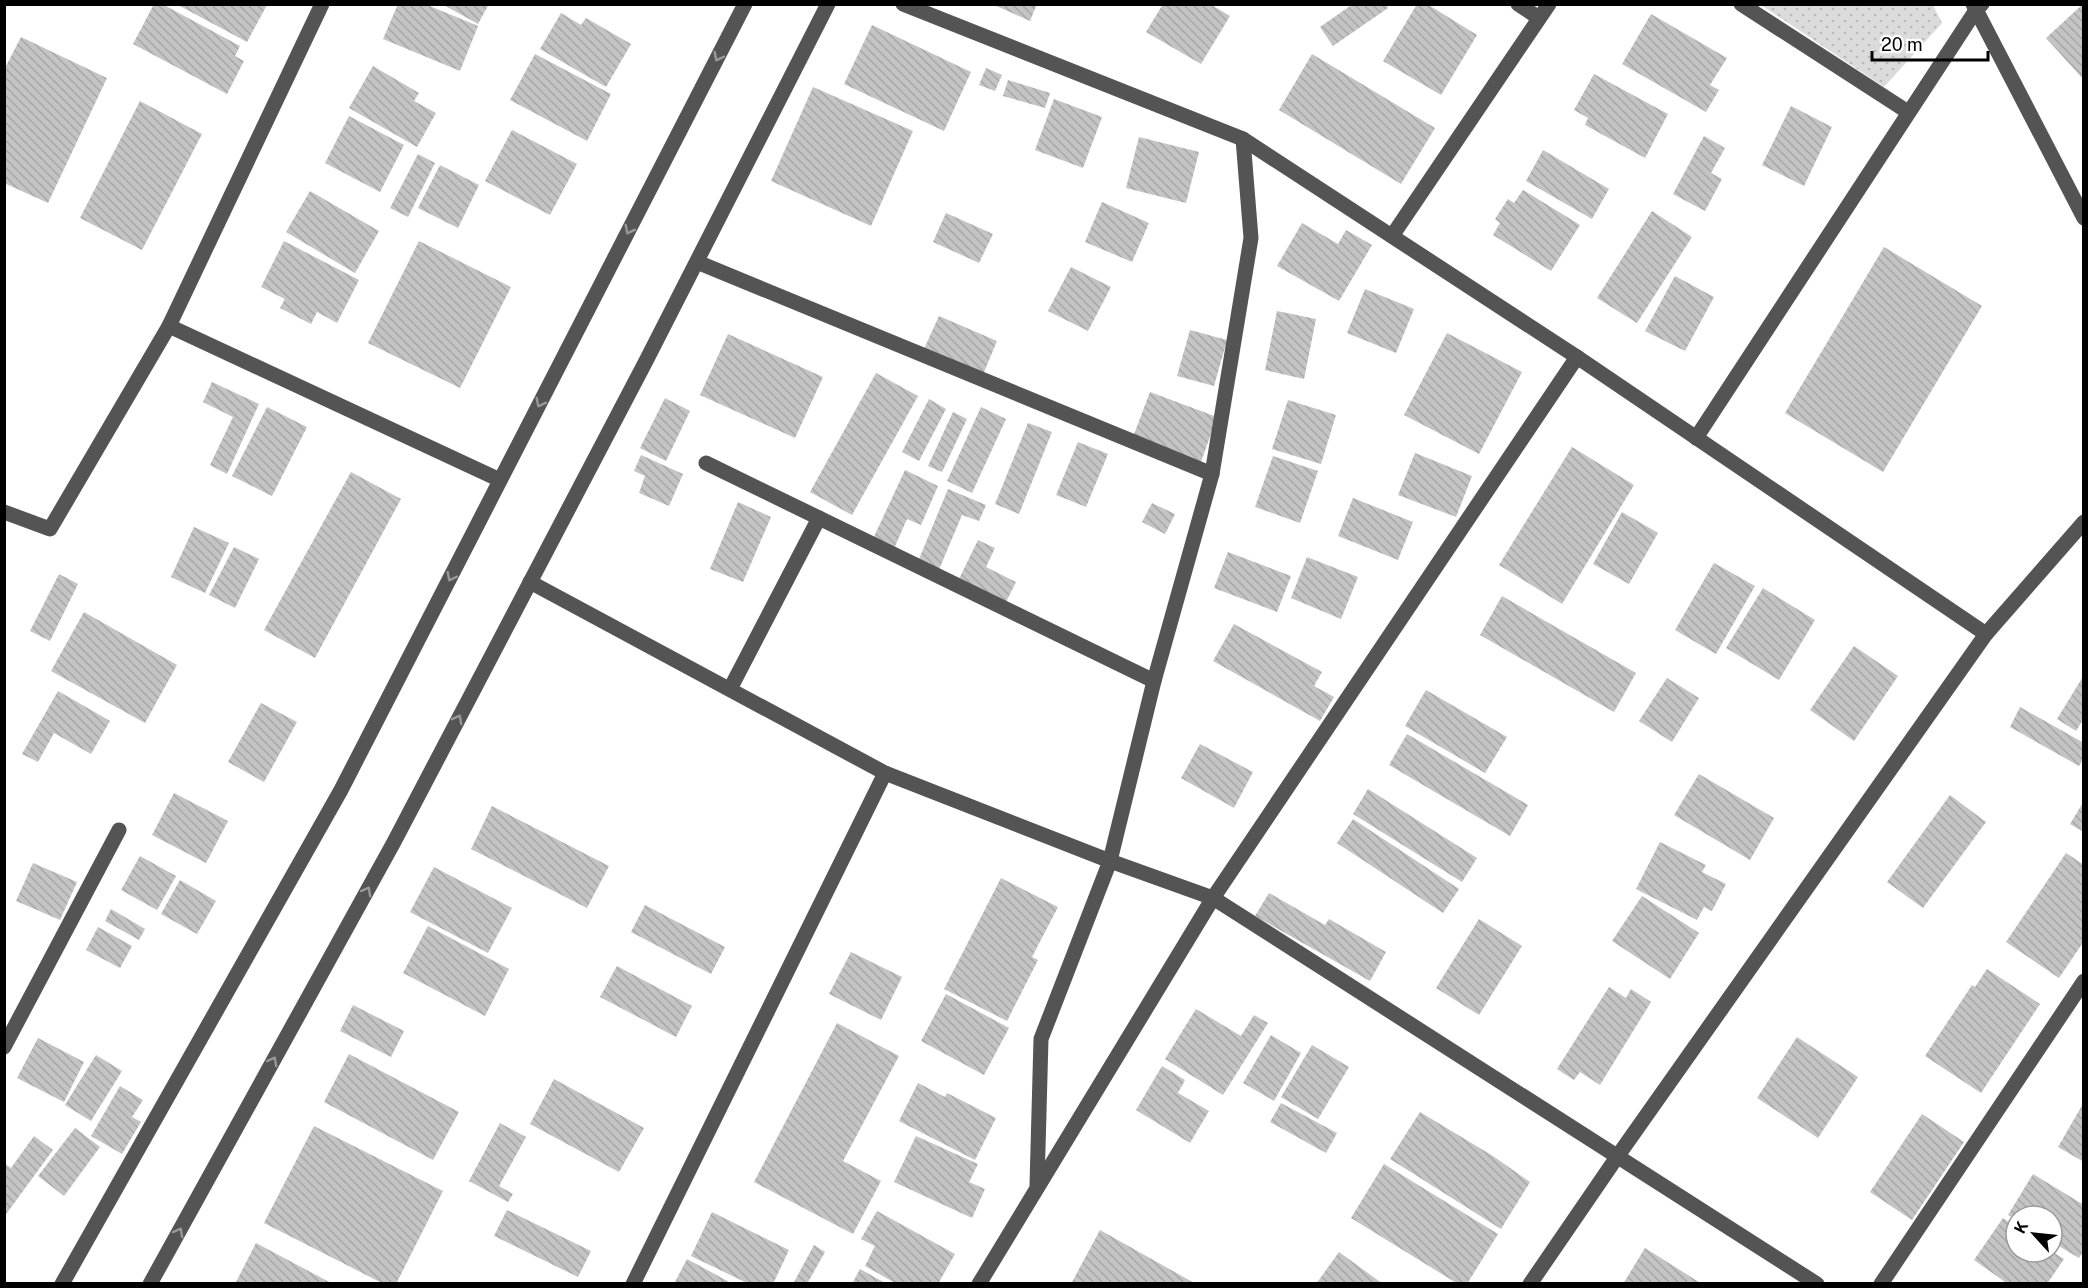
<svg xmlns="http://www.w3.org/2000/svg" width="2088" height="1288" font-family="'Public Sans',sans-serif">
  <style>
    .park { fill: url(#park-dots) }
    .building { fill: url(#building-back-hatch) }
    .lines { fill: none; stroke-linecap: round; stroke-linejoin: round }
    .minor { stroke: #545454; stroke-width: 15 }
    .oneway { stroke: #989898 }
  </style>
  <defs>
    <pattern id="park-dots" width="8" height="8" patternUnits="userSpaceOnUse" patternTransform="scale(1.5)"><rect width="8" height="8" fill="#dbdbdb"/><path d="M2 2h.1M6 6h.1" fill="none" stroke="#bababa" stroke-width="1.8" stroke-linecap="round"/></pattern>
    <pattern id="building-back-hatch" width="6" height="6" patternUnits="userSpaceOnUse" patternTransform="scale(1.5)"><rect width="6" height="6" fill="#c4c4c4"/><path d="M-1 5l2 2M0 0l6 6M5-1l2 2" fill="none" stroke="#a7a7a7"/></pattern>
  </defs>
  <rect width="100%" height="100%" fill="#fff"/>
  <polygon class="park" points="1761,5 1933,5 1942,23 1884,87"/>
  <g class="building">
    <polygon points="154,4 162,4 240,46 235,56 244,61 227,94 133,44"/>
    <polygon points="398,4 425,4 478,26 460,71 383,39"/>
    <polygon points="442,4 489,4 478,24"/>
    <polygon points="992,4 1037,4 1030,21"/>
    <polygon points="1163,4 1210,4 1230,16 1201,64 1146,32"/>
    <polygon points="1353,4 1386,4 1388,8 1333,46 1320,27"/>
    <polygon points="1417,4 1427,4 1477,35 1441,95 1383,61"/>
    <polygon points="2083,4 2084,4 2084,80 2046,38"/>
    <polygon points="178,5 267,5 247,42"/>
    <polygon points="561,13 581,25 586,18 631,44 606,87 540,49"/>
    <polygon points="1651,14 1727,58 1710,85 1719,90 1706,112 1622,64"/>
    <polygon points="872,25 971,72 944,131 844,84"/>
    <polygon points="21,37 107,78 48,203 4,183 4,70"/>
    <polygon points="535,54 611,94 587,141 510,100"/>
    <polygon points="1312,54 1435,128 1401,184 1279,110"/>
    <polygon points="373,66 419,93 414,101 436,113 417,147 349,108"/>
    <polygon points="986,68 1002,75 995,91 979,85"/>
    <polygon points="1594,74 1668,114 1645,158 1585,125 1588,118 1574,110"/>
    <polygon points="1008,80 1050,93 1045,108 1003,96"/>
    <polygon points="813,87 913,131 871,226 771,181"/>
    <polygon points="1054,99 1102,117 1083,168 1035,150"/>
    <polygon points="140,101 202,134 142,250 80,218"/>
    <polygon points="1791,106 1832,127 1804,186 1762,165"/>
    <polygon points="349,116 404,145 380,192 325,163"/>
    <polygon points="512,130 577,164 550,215 485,181"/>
    <polygon points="1704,136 1725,148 1711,173 1722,179 1705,211 1673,194"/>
    <polygon points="1139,137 1199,152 1186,203 1126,188"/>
    <polygon points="1543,150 1609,189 1592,219 1526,181"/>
    <polygon points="418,154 435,163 408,217 390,208"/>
    <polygon points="440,165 479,185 458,228 418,208"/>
    <polygon points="1523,190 1580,225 1551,271 1493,235 1500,223 1495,219 1508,199 1514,203"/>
    <polygon points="310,191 379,231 355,273 286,232"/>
    <polygon points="1102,202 1149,223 1132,262 1085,242"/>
    <polygon points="1652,211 1692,237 1637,323 1597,298"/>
    <polygon points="946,213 993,234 979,263 933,242"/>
    <polygon points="1302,223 1338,244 1346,230 1372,245 1339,301 1277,266"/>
    <polygon points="284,241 359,280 337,323 317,312 311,324 280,308 285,299 261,287"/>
    <polygon points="419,241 511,287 460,388 368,343"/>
    <polygon points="1884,247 1982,306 1883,472 1785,413"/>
    <polygon points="1071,267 1111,287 1088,331 1048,311"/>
    <polygon points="1675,276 1714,297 1685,351 1645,331"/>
    <polygon points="1365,289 1414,309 1396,353 1347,333"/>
    <polygon points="1277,311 1316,319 1304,379 1265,370"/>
    <polygon points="939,316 997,341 982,377 923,351"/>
    <polygon points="1190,330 1227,340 1214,386 1177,376"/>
    <polygon points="1447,333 1522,372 1479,454 1404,415"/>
    <polygon points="728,334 823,377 795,438 700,395"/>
    <polygon points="876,373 918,396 852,515 810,492"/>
    <polygon points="212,382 259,404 227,474 210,465 233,417 203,402"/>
    <polygon points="1150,392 1217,417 1201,462 1133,437"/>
    <polygon points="665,398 690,411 666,461 640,448"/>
    <polygon points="929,399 946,409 919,461 902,452"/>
    <polygon points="1288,400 1336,415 1321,464 1272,449"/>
    <polygon points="267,407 307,427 272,496 232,476"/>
    <polygon points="981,407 1006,419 972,493 947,481"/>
    <polygon points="953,412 967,419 942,472 928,466"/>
    <polygon points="1028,423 1052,432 1019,514 995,504"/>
    <polygon points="1078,442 1108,454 1086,507 1056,495"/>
    <polygon points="1572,447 1634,485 1562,604 1499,565"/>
    <polygon points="1415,453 1472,476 1456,517 1398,495"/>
    <polygon points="641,455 683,474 669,506 639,493 645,476 634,471"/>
    <polygon points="1273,456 1318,471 1300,523 1255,507"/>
    <polygon points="905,470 938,486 921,525 907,519 893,551 872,541"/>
    <polygon points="351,472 401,499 315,658 264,630"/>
    <polygon points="948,489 986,505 979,521 962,515 938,572 917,564"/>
    <polygon points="1353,498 1413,522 1398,560 1338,536"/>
    <polygon points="738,502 771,517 743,582 710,569"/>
    <polygon points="1152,503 1175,514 1165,534 1142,522"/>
    <polygon points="1622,512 1658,533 1629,584 1593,564"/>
    <polygon points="194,527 229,543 205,593 171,577"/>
    <polygon points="978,540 995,548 986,567 1016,582 1006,602 959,579"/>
    <polygon points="234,547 259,559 235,608 209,595"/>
    <polygon points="1228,552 1291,576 1277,612 1214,588"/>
    <polygon points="1307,557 1358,577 1341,619 1291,598"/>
    <polygon points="1714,563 1755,586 1716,654 1675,630"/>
    <polygon points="59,574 78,584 50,641 30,631"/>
    <polygon points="1763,588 1815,620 1779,680 1726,648"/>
    <polygon points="1502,596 1636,673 1614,712 1480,635"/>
    <polygon points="84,612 177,665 145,723 51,671"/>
    <polygon points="1234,624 1322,672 1314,686 1334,697 1320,721 1213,661"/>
    <polygon points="1854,646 1898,676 1854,741 1810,710"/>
    <polygon points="2084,675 2084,718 2076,731 2057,719"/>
    <polygon points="1667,678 1699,698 1672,742 1639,721"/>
    <polygon points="1426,690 1507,737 1485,773 1405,726"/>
    <polygon points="58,691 110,721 91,754 54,733 38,762 22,754"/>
    <polygon points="261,703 297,722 264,782 228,762"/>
    <polygon points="2020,707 2084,743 2084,758 2079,766 2010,727"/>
    <polygon points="1407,734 1528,805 1510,836 1389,765"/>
    <polygon points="1200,744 1253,772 1234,808 1181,778"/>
    <polygon points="1699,774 1774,818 1750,860 1674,815"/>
    <polygon points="1368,789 1477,858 1462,882 1353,814"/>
    <polygon points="174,793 228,821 206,863 152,835"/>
    <polygon points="1950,795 1986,822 1923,908 1887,882"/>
    <polygon points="2084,801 2084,832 2070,824"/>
    <polygon points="492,806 609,866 587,908 471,849"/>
    <polygon points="1353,819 1459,889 1443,913 1337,843"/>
    <polygon points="1660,842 1706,865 1702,872 1726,884 1712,911 1704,907 1697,920 1636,889"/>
    <polygon points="2066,853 2084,865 2084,941 2059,978 2006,942"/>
    <polygon points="140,856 176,876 157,910 121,890"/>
    <polygon points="33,863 77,882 60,920 16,901"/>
    <polygon points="434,867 512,908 488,953 410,912"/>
    <polygon points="1001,878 1058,907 1032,957 1038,960 1007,1021 944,989"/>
    <polygon points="180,880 216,901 197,934 161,914"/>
    <polygon points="1269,893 1325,925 1329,919 1386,952 1370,981 1255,916"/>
    <polygon points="1642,896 1699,933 1670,979 1612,941"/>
    <polygon points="645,905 725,947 711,974 631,932"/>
    <polygon points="111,909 145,929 139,940 105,921"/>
    <polygon points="1479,919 1522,946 1479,1015 1436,988"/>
    <polygon points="428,926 509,969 485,1016 403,973"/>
    <polygon points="98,927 132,946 120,968 86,950"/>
    <polygon points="851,952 902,977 881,1020 829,994"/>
    <polygon points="617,966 692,1006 676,1037 600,997"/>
    <polygon points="1987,969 2040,1004 1981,1093 1925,1056 1972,985 1975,987"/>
    <polygon points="1609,987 1626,998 1631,989 1651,1002 1600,1085 1580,1072 1574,1080 1557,1069"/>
    <polygon points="946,994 1009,1028 984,1075 921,1041"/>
    <polygon points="353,1005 404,1031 391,1057 340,1031"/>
    <polygon points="1196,1009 1241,1036 1254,1015 1268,1023 1223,1095 1165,1059"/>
    <polygon points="837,1023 899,1056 843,1161 881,1181 853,1234 754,1182"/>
    <polygon points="1271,1035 1301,1053 1274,1101 1243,1083"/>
    <polygon points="1797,1037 1858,1077 1818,1138 1757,1098"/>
    <polygon points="38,1038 84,1062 64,1102 17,1078"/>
    <polygon points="1312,1045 1349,1067 1318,1119 1281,1097"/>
    <polygon points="349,1054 459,1112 433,1160 324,1102"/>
    <polygon points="96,1055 122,1071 91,1121 65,1105"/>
    <polygon points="1162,1066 1185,1080 1178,1093 1209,1111 1190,1143 1136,1110"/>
    <polygon points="554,1079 644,1128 619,1172 530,1124"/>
    <polygon points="918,1083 945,1097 947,1093 996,1118 975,1160 899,1121"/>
    <polygon points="120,1086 143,1100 132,1117 141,1122 122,1154 91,1136"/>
    <polygon points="2084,1102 2084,1162 2058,1147"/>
    <polygon points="1281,1103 1337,1133 1326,1153 1270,1122"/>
    <polygon points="1420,1112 1493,1156 1530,1182 1501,1229 1390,1159"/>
    <polygon points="1922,1114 1964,1142 1912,1220 1870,1192"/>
    <polygon points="500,1123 526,1137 499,1186 513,1194 508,1202 469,1181"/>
    <polygon points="314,1126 443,1191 396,1284 384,1284 264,1223"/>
    <polygon points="75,1128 100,1147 64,1196 38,1176"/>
    <polygon points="34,1136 53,1150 4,1217 4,1163 11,1168"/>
    <polygon points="916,1136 978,1164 969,1182 985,1189 972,1218 894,1182"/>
    <polygon points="1384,1164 1498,1234 1467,1284 1458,1284 1351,1218"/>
    <polygon points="2033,1174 2084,1205 2084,1250 2079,1258 2052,1242 2052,1216 2016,1216 2016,1219 2008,1215"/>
    <polygon points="507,1210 591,1251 578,1277 494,1236"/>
    <polygon points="877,1211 955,1254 938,1284 897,1284 865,1266 875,1246 861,1239"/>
    <polygon points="712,1212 789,1250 773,1284 749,1284 691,1256"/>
    <polygon points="2003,1218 2016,1227 2016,1252 2053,1252 2064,1259 2047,1284 2008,1284 1974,1260"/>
    <polygon points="1100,1230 1196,1284 1071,1284"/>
    <polygon points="256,1243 333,1284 235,1284"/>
    <polygon points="814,1245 825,1252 807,1284 793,1284"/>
    <polygon points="1645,1248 1702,1284 1623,1284"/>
    <polygon points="1339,1252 1383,1284 1316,1284"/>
    <polygon points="687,1259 733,1284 674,1284"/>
    <polygon points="860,1269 887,1284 852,1284"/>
  </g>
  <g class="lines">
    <g class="minor">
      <polyline points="903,4 1243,139 1577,357 1986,634"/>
      <polyline points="1518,4 1539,18"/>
      <polyline points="1741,4 1908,112"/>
      <polyline points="1973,4 2084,218"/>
      <polyline points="1392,236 1549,4"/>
      <polyline points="697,262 1212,474"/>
      <polyline points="169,326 500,480"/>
      <polyline points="1696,438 1976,10 1982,4"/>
      <polyline points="706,463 1154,681"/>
      <polyline points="4,512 50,529 169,326 322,4"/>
      <polyline points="530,582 885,773 1110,861 1213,898 1817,1284"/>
      <polyline points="730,689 819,518"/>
      <polyline points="4,1047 119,830"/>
      <polyline points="1037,1185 1041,1039 1110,861 1154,681 1212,474 1251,238 1243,139"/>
      <polyline points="62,1284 341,790 745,4"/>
      <polyline points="150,1284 394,842 647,359 828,4"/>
      <polyline points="633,1284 885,773"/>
      <polyline points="979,1284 1213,898 1577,357"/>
      <polyline points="1530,1284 1617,1157 1986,634 2084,522"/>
      <polyline points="1881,1284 2084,981"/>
    </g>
  </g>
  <defs><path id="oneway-chevron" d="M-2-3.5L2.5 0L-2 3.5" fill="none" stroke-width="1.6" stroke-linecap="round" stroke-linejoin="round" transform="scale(1.5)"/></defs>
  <g class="oneway">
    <use href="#oneway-chevron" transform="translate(718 57) rotate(117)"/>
    <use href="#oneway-chevron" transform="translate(629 230) rotate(117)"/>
    <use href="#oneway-chevron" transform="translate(540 403) rotate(117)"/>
    <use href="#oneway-chevron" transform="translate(451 577) rotate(117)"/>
    <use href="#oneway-chevron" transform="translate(458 719) rotate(-62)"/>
    <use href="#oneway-chevron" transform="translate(367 891) rotate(-61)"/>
    <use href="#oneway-chevron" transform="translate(273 1061) rotate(-61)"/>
    <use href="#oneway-chevron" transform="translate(179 1232) rotate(-61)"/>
  </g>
  <rect width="2088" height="1288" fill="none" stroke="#000000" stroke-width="12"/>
  <g transform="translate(2034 1234) rotate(297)"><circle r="28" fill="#ffffff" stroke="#999999" stroke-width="1.5"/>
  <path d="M0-4.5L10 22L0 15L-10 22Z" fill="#000000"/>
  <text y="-9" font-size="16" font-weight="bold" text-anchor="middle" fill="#000000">K</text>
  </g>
  <path d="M1872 51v9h116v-9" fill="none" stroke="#000000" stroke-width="3"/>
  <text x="1881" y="51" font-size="18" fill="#000000" stroke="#ffffff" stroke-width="4.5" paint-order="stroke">20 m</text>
</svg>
